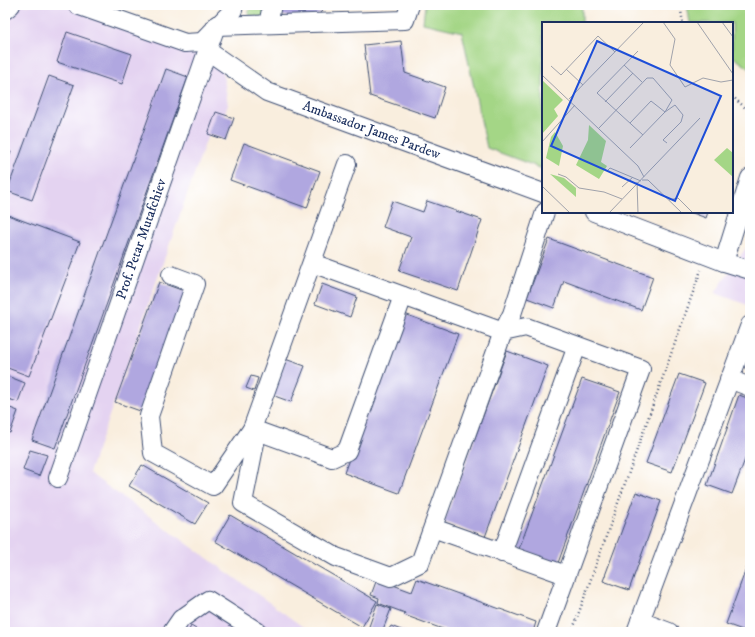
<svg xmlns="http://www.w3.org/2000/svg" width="755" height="637" font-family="'IM FELL DW Pica',serif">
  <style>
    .built { fill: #e4d3f1 }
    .green { fill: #a4d686; stroke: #608272 }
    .building { fill: #b0a7e0 }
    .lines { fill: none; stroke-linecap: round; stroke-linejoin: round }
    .minor-casing { stroke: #3c4c71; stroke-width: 20 }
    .path { stroke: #3c4c71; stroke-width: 2.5; stroke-dasharray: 1 3; stroke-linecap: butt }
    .minor { stroke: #fff; stroke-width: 18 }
    .labels { text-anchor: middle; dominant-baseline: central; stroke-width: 3.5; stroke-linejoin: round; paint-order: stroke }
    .street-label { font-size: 14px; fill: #1b2f5e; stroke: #fff }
    .inset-road { fill: none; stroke: #a0a2ab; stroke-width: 1 }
    .view { fill: #1d4ed8; fill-opacity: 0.15; stroke: #1d4ed8; stroke-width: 2 }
    .inset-edge { fill: none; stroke: #1b2f5e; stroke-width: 2 }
  </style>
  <rect width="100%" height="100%" fill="#fff"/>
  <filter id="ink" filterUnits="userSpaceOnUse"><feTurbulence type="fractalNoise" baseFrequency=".025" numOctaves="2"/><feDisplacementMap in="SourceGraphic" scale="8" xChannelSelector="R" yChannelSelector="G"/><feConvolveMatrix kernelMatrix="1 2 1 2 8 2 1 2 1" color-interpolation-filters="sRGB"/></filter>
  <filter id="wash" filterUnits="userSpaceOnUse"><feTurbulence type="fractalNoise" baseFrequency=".012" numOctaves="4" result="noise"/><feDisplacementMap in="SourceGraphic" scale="16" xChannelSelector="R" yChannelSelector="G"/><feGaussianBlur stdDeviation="0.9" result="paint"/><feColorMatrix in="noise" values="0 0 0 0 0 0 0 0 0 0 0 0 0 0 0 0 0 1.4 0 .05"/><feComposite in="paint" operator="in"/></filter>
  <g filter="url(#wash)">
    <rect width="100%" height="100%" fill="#f9eede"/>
    <g class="built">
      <polygon points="18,5 77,5 185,43 216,26 228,105 224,115 216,112 89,473 310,632 5,632 5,20"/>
      <polygon points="750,242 750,306 715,293"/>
    </g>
    <g class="green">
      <polygon points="251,5 267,5 263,18 248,15"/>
      <polygon points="425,5 582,5 582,23 543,23 543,169 487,148 462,32 423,23"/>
      <polygon points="687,5 750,5 750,69 732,56 732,23 690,23"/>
    </g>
    <g id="blocks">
      <g class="building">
        <polygon points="276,5 323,5 322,11 311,21 274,14"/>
        <polygon points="67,32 132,54 122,84 57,62"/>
        <polygon points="401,41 405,73 445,87 435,118 370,96 364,45"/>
        <polygon points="166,69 188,77 55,448 32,440"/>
        <polygon points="49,76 74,85 32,200 7,191"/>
        <polygon points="216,112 234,118 226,140 208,134"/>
        <polygon points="244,143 320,171 307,208 230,180"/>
        <polygon points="5,150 11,152 5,167"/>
        <polygon points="392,201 423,212 427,201 482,220 458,291 399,271 411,237 383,227"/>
        <polygon points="690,212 708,212 706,218"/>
        <polygon points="5,214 80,242 29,376 5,367"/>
        <polygon points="549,239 653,277 641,310 564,281 554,308 527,298"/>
        <polygon points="159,282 187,292 143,412 115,402"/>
        <polygon points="322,284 357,297 350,317 315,304"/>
        <polygon points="402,313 458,334 399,493 344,473"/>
        <polygon points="507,351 548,366 485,537 444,522"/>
        <polygon points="285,359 305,366 291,402 272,395"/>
        <polygon points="679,374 705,383 672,472 646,463"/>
        <polygon points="5,375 25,383 18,402 5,398"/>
        <polygon points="251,376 258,378 254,391 246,388"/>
        <polygon points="582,379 620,392 558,563 519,549"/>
        <polygon points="739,395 750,399 750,446 732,494 707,485"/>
        <polygon points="5,406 18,411 10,433 5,431"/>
        <polygon points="30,450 47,455 39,476 23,470"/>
        <polygon points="142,465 208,503 195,524 129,486"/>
        <polygon points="636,492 661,501 629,590 603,581"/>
        <polygon points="230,515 377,601 362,627 215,541"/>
        <polygon points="750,558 750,628 748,632 726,624"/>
        <polygon points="377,579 412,592 417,579 536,622 533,632 451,632 404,615 405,613 378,603 379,598 371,595"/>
        <polygon points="377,604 391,609 382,632 367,632"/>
        <polygon points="191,626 201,632 188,632"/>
        <polygon points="391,626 406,632 387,632"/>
      </g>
    </g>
  </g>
  <g filter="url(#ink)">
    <use href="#blocks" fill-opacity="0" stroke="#3c4c71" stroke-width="1"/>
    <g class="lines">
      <g class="minor-casing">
        <g id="minor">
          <polyline points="77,5 185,43 202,42 233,10 234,5"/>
          <polyline points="5,10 11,5"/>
          <polyline points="268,24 272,5"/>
          <polyline points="216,26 405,20 410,5"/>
          <path id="s1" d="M208,51l59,41 276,101"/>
          <polyline points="347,164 252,429 332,458 347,451 403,296"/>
          <polyline points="594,212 724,262 750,270"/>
          <polyline points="724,262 750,178"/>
          <polyline points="312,263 503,332 526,327 641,369 546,632"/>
          <polyline points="171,275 195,284 149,416 153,453 213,486 252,429 256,438 243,503 336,557 391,577 420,563 503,332 512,314 545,212"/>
          <polyline points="729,379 750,387"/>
          <path id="s2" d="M58,478l158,-452"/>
          <polyline points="433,528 566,575"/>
          <polyline points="502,553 577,346"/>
          <polyline points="640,621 669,632"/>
          <polyline points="172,632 181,619 208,600 258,632"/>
          <polyline points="636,632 750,325"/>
        </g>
      </g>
      <g class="path">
        <polyline points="680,5 683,23"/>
        <polyline points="134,8 155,5"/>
        <polyline points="732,96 750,112"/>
        <polyline points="572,632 701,270"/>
      </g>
      <use href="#minor" class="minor"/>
    </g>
  </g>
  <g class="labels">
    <g class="street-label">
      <text stroke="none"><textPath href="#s1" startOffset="183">Ambassador James Pardew</textPath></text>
      <text stroke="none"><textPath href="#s2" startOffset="253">Prof. Petar Mutafchiev</textPath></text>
    </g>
  </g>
  <g transform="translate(542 22)">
    <rect width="191" height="191" fill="#f9eede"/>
    <path d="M0,58l21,20 -9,9 4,7 -16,18zM47,103l17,16 -5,21 6,4 -8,13 -23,-14 12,-25zM13,110l8,14 -4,20 -13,-8 5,-21zM185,126l6,5v24l-19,-17zM8,152l14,4 12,10v9z" fill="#a4d686"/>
    <path class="inset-road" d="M121,0l12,17 -5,26 15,22 18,-9 18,4 12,-2M155,0l36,52M180,0l11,15M96,29l-41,42 46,42M82,43l18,17M9,44l10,9 37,-39 17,16M24,47l17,16M0,53l96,91 6,11M27,77l75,-77M63,80l28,-29M123,90l10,-7 8,10 -2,7 -18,18 4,3M57,106l48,-50h6l19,22 -7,12M0,120l33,-37M88,126l35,-36 -14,-11 -21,22M65,149l3,-3 31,13M16,152l8,3 13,11 25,4 18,7M100,158h6l34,33M95,160l1,31M1,165l27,26M80,165l11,-10M127,178l9,-2 15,15M67,191l91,-95"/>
    <path class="view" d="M55,19l124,55 -46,105 -124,-55z"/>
    <rect width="191" height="191" class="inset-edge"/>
  </g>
  <rect width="755" height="637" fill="none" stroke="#fff" stroke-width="20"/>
</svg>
